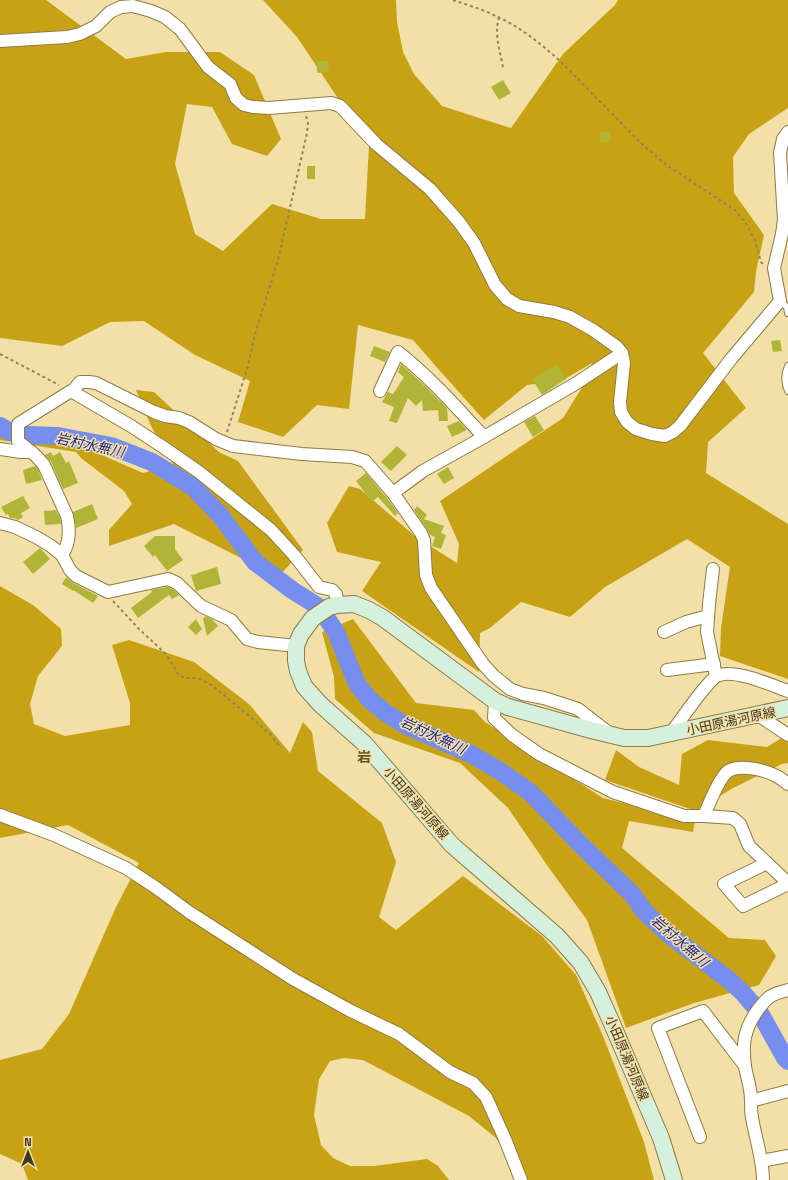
<svg xmlns="http://www.w3.org/2000/svg" width="788" height="1180" font-family="'Space Grotesk','Noto Sans JP',sans-serif">
  <style>
    .forest { fill: #c8a215 }
    .lines { fill: none; stroke-linecap: round; stroke-linejoin: round }
    .river { stroke: #768eee; stroke-width: 18 }
    .building { fill: #b0b537 }
    .service-casing { stroke: #8d7b45; stroke-width: 8 }
    .minor-casing { stroke: #8d7b45; stroke-width: 14 }
    .secondary-casing { stroke: #8d7b45; stroke-width: 18 }
    .path { stroke: #91845d; stroke-width: 2; stroke-dasharray: 3 3; stroke-linecap: butt }
    .service { stroke: #fff; stroke-width: 6 }
    .minor { stroke: #fff; stroke-width: 12 }
    .secondary { stroke: #d5f1dd; stroke-width: 16 }
    .labels { text-anchor: middle; dominant-baseline: central; stroke-width: 3; stroke-linejoin: round; paint-order: stroke }
    .street-label { font-size: 13px; fill: #3f3720; stroke: #f3e0a6 }
    .water-label { font-size: 14px; font-style: italic; fill: #212593; stroke: #f3e0a6 }
    .neighbourhood-label { font-size: 14px; font-weight: bold; fill: #66551d; stroke: #f3e0a6 }
  </style>
  <rect width="100%" height="100%" fill="#f3e0a6"/>
  <g class="forest">
    <polygon points="0,0 46,0 126,59 166,52 220,52 254,75 281,139 267,156 232,144 212,107 187,104 175,164 195,234 223,251 272,204 321,219 365,219 369,145 297,37 263,0 396,0 397,22 403,52 414,74 442,106 511,128 563,54 615,5 618,0 788,0 788,108 749,134 733,157 734,193 764,235 756,272 754,292 703,353 746,408 708,442 706,473 788,524 788,679 720,656 721,628 730,567 687,539 605,587 570,617 521,602 490,628 480,633 479,672 362,591 381,562 337,552 327,523 349,486 360,489 416,537 457,563 459,544 440,501 563,418 581,389 592,363 563,380 527,385 484,420 440,371 413,340 358,325 349,409 317,405 283,437 238,422 250,381 195,355 144,321 110,322 62,346 0,338"/>
    <polygon points="136,390 154,392 219,452 238,461 303,550 278,577 174,524 109,546 109,530 132,504 124,491 81,458 76,452 0,440 0,433 88,449 143,473 173,464 151,426"/>
    <polygon points="0,586 33,605 61,629 62,646 38,676 30,704 34,724 65,736 130,725 130,703 112,645 129,640 194,662 249,704 290,753 303,722 312,732 318,771 382,823 396,862 379,917 396,930 463,876 542,936 576,975 603,1036 644,1142 654,1180 522,1180 509,1157 496,1138 469,1116 363,1060 344,1058 330,1061 319,1079 314,1115 321,1145 333,1158 350,1166 374,1166 427,1159 438,1166 449,1180 28,1180 22,1164 0,1154 0,1060 42,1049 69,1014 116,907 139,863 68,825 0,838"/>
    <polygon points="353,619 416,703 474,710 485,722 603,798 695,821 693,832 629,821 622,848 729,938 765,940 776,956 759,985 694,1003 626,1028 587,920 549,868 508,808 460,763 374,733 335,699 334,677 322,632"/>
    <polygon points="788,734 788,763 782,764 733,788 696,811 605,780 616,750 639,767 679,785 682,754 708,740 767,747"/>
  </g>
  <g class="lines">
    <polyline class="river" points="0,426 10,432 27,435 58,436 111,446 152,462 193,487 220,515 255,562 292,590 319,607 336,632 357,684 370,700 386,713 405,725 471,754 503,773 531,793 580,844 632,894 644,911 667,933 729,980 743,993 760,1013 785,1058 788,1061"/>
  </g>
  <g class="building">
    <polygon points="317,61 328,61 329,72 317,73"/>
    <polygon points="503,80 511,93 499,100 491,87"/>
    <rect x="600" y="132" width="10" height="10"/>
    <rect x="307" y="166" width="8" height="13"/>
    <polygon points="780,340 782,351 773,352 771,341"/>
    <polygon points="374,346 390,352 385,362 370,356"/>
    <polygon points="401,364 424,385 447,408 448,421 439,421 438,410 423,411 422,400 416,406 408,398 397,423 389,421 394,407 382,402 388,392 393,394 404,377 398,372"/>
    <polygon points="557,364 566,379 542,395 532,379"/>
    <polygon points="535,416 544,430 533,437 524,422"/>
    <polygon points="459,421 467,430 452,437 447,426"/>
    <polygon points="397,446 407,455 391,471 381,462"/>
    <polygon points="51,452 53,456 60,452 66,463 69,461 78,483 63,489 51,462 45,455"/>
    <polygon points="35,466 38,469 42,480 26,484 23,470"/>
    <polygon points="448,467 454,478 444,484 437,474"/>
    <polygon points="366,473 387,498 398,513 395,516 378,497 372,502 356,481"/>
    <polygon points="23,496 30,508 21,513 23,517 18,520 14,518 10,518 8,514 6,515 1,507"/>
    <polygon points="92,504 98,519 76,528 73,512"/>
    <polygon points="417,506 427,515 424,519 444,526 441,533 446,535 441,549 432,546 435,537 430,535 427,529 414,510"/>
    <polygon points="56,510 60,518 61,524 45,525 44,511"/>
    <polygon points="155,536 175,536 175,549 183,560 167,571 155,555 153,557 144,546"/>
    <polygon points="40,548 50,559 33,574 23,562"/>
    <polygon points="217,567 221,584 196,591 191,575 197,574 197,573"/>
    <polygon points="66,577 73,583 98,596 93,603 73,590 73,591 62,584"/>
    <polygon points="167,587 173,589 179,595 172,599 169,595 138,618 131,608 152,592 151,590"/>
    <polygon points="205,616 212,619 218,626 207,636 203,619"/>
    <polygon points="196,619 202,629 196,635 188,627"/>
  </g>
  <g class="lines">
    <g class="service-casing">
      <g id="service">
        <polyline points="780,301 787,307 788,313"/>
        <path d="M788,366c-4,9 -4,16 0,25"/>
      </g>
    </g>
    <g class="minor-casing">
      <g id="minor">
        <polyline points="0,41 67,37 80,34 96,26 110,12 121,7 133,6 151,11 165,17 180,29 208,67 230,84 236,98 244,105 253,107 269,108 331,103 340,106 376,144 430,189 459,222 474,243 495,285 507,299 519,306 554,312 570,317 593,330 617,347 622,353 624,363 620,402 621,412 627,422 636,429 652,434 665,436 673,432 680,426 731,359 780,301 774,268 782,234 784,220 780,153 783,139 788,132"/>
        <path d="M380,391l18,-39c32,25 59,56 86,85"/>
        <polyline points="72,392 80,382 89,382 96,383 154,412 165,416 179,418 189,422 216,439 233,446 302,454 352,457 365,461 393,493 421,533 424,540 426,575 431,588 483,664 494,676 510,689 523,694 544,698 578,709 609,733"/>
        <polyline points="0,449 21,452 32,452"/>
        <polyline points="393,493 423,471 484,437 575,384 622,353"/>
        <polyline points="0,523 15,527 36,537 51,546 62,555 70,570 76,576 108,592 168,579 177,583 201,606 231,620 247,639 258,642 296,646"/>
        <path d="M62,555c8,-12 8,-26 5,-39l-23,-51 -8,-9 -18,-15v-17l53,-33 60,35 32,21 36,25 72,58 23,25 25,32 13,3 4,4 1,11"/>
        <polyline points="713,569 709,604 707,632 716,676"/>
        <polyline points="664,632 686,622 708,616"/>
        <polyline points="667,670 714,664"/>
        <polyline points="495,701 494,718 512,735 539,754 613,792 684,816 704,816"/>
        <polyline points="758,715 788,735"/>
        <path d="M670,734c9,-11 37,-53 47,-58 16,-8 54,9 71,15"/>
        <path d="M788,784c-5,-4 -10,-8 -16,-10 -11,-5 -35,-10 -45,-2 -8,7 -19,34 -23,44l29,2 7,6 9,22 39,37"/>
        <polyline points="0,815 54,835 126,868 155,887 189,912 293,979 351,1011 399,1034 450,1072 473,1083 486,1097 505,1139 521,1180"/>
        <polyline points="767,863 724,884 743,906 788,884"/>
        <polyline points="751,1101 788,1091"/>
        <polyline points="700,1137 658,1028 703,1011 745,1066"/>
        <polyline points="761,1161 788,1156"/>
        <path d="M763,1180c0,-22 -8,-42 -11,-63 -2,-9 0,-18 -2,-27 -1,-8 -4,-16 -5,-24 -3,-22 -1,-36 12,-55 10,-14 14,-17 31,-21"/>
      </g>
    </g>
    <g class="secondary-casing">
      <polyline id="secondary" points="674,1180 661,1138 610,1019 598,992 581,963 557,936 452,845 365,744 320,704 304,686 298,671 296,661 296,646 301,634 313,618 329,607 337,605 354,604 369,610 383,618 495,701 508,707 591,730 624,738 648,738 788,708"/>
    </g>
    <g class="path">
      <path d="M453,0c14,5 29,9 43,16 23,10 45,28 63,44l85,86 24,20 67,44 11,14 9,16 6,22 3,3"/>
      <path d="M499,17c-5,18 1,33 4,51"/>
      <polyline points="0,354 59,385"/>
      <polyline points="227,432 248,366 255,334 278,260 307,133 308,123 306,116"/>
      <polyline points="113,601 139,629 166,654 178,674 184,678 195,678 202,680 213,686 254,720 272,736 281,748"/>
    </g>
    <use href="#service" class="service"/>
    <use href="#minor" class="minor"/>
    <use href="#secondary" class="secondary"/>
  </g>
  <g class="labels">
    <g class="street-label">
      <text transform="translate(731 721) rotate(-12)">小田原湯河原線</text>
      <text transform="translate(416 803) rotate(49)">小田原湯河原線</text>
      <text transform="translate(627 1058) rotate(67)">小田原湯河原線</text>
    </g>
    <g class="water-label">
      <text transform="translate(90 445) rotate(12)">岩村水無川</text>
      <text transform="translate(433 735) rotate(25)">岩村水無川</text>
      <text transform="translate(680 941) rotate(41)">岩村水無川</text>
    </g>
    <g class="neighbourhood-label">
      <text x="364" y="757">岩</text>
    </g>
  </g>
  <g transform="translate(28 1152)" stroke="#f3e0a6" stroke-width="3" paint-order="stroke">
  <path d="M0-3L7 15L0 10L-7 15Z" fill="#3f3720"/>
  <text y="-6" font-size="11" font-weight="bold" text-anchor="middle" fill="#3f3720">N</text>
  </g>
</svg>
